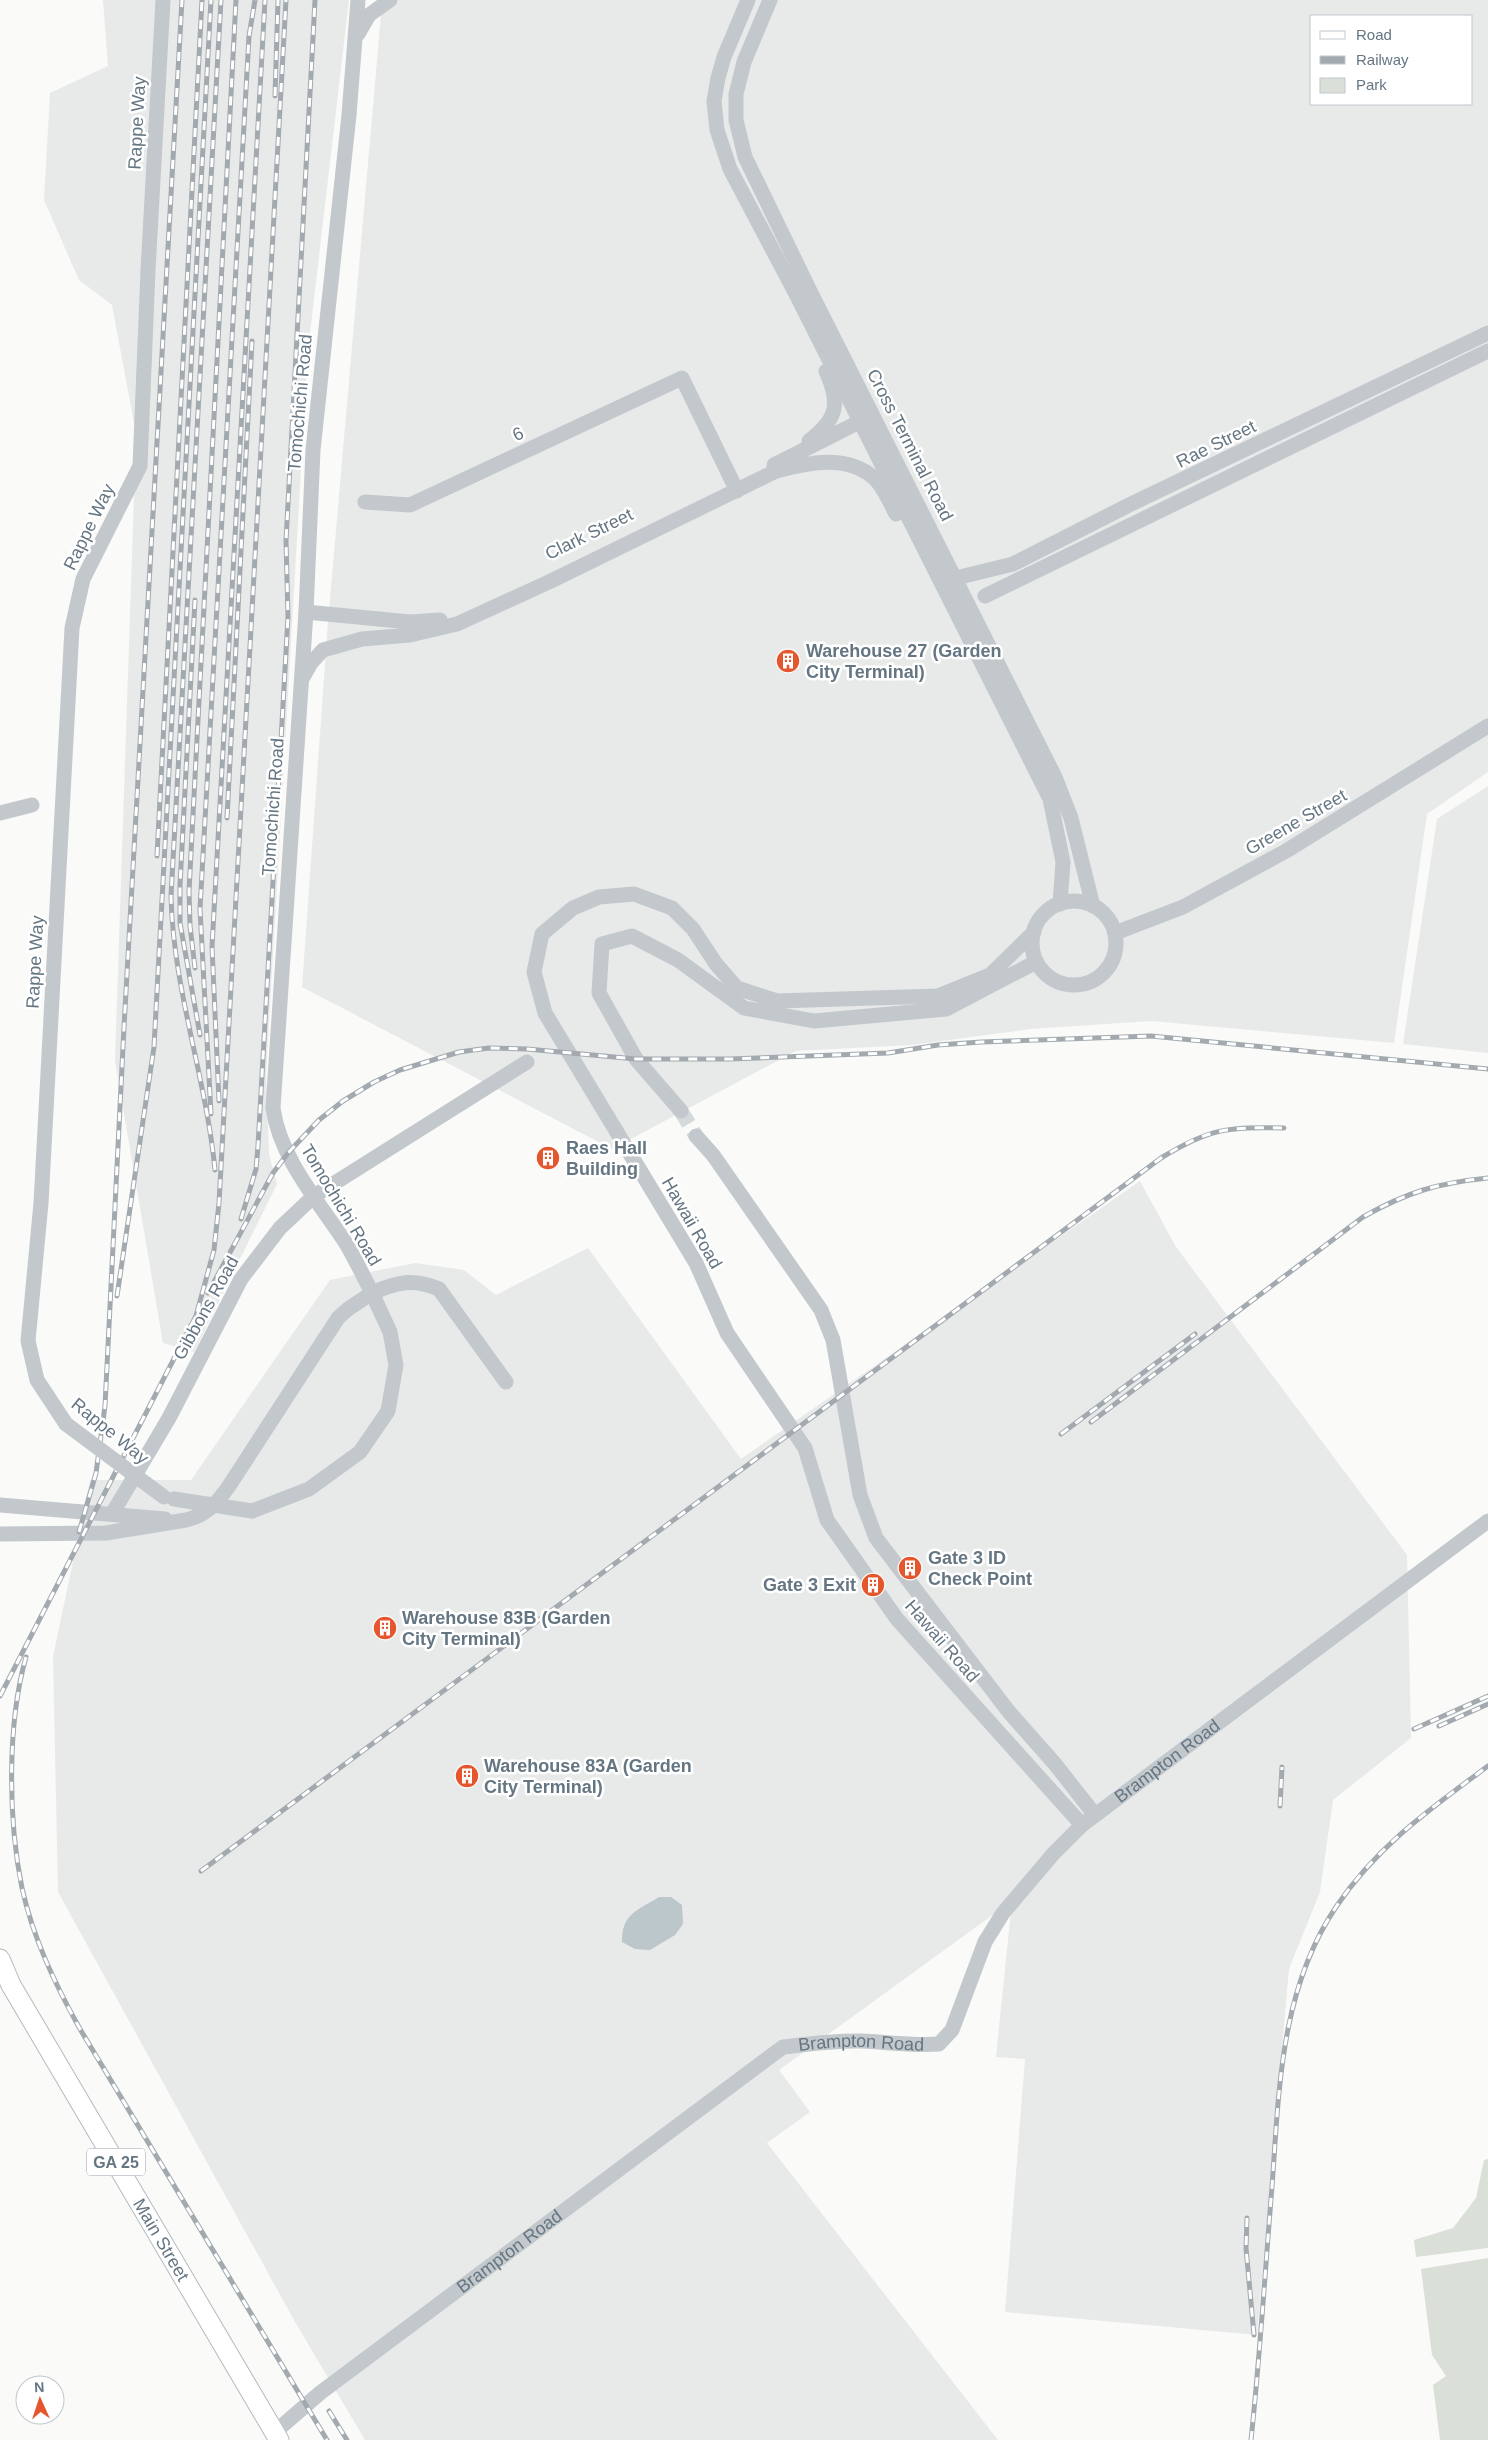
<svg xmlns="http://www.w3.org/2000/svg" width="1488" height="2440" font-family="Helvetica,sans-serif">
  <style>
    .built { fill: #e8e9e9; fill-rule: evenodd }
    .green { fill: #dadfd7 }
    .water { fill: #bbc7cb }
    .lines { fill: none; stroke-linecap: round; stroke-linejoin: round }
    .minor-tunnel { stroke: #d5d9db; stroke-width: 15; stroke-dasharray: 15 8; stroke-linecap: butt }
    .major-casing { stroke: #b5babe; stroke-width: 21 }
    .minor { stroke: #c3c8cc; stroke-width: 15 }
    .major { stroke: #fff; stroke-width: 19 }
    .rail-casing { stroke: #a2aab0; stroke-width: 5 }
    .rail { stroke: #fff; stroke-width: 3; stroke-dasharray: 9; stroke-linecap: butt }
    .minor-bridge { stroke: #c3c8cc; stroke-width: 15 }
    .labels { text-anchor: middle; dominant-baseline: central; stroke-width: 5; stroke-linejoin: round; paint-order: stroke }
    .shield { fill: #fff; stroke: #939fa8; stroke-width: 1 }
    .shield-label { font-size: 16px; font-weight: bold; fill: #657683 }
    .street-label { font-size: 18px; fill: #657683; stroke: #fff }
    .poi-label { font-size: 18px; font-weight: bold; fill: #657683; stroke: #fff; text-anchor: start }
  </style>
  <rect width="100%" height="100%" fill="#fafaf8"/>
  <g class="built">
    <polygon points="103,0 349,0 309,342 305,400 266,1075 269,1154 277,1184 194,1352 163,1343 115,1061 136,434 112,305 79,280 44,200 50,93 108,66"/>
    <path d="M388,0h1100v772l-61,42 -33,229 -242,-22 -122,8 -118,16 -116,6 -184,98 -310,-162 26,-365 54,-619zM1312,16h160v88h-160z"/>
    <polygon points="1488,786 1488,1053 1403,1044 1437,819"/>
    <polygon points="1140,1181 1176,1247 1407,1555 1411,1738 1333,1800 1320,1892 1289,1969 1257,2335 1005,2312 1025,2059 996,2057 1012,1901 779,2070 810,2112 767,2143 998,2440 365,2440 295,2322 58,1892 53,1657 90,1480 191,1480 330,1280 415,1263 464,1270 496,1295 588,1248 741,1459"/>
  </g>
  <g class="green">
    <polygon points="1488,2159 1488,2248 1416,2257 1414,2240 1453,2228 1476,2198 1484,2160"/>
    <polygon points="1488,2258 1488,2440 1440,2440 1433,2385 1446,2376 1432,2355 1421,2269"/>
  </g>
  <path class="water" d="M659,1897h12l11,8 1,19 -8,11 -25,15 -15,-1 -13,-7c0,-29 15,-31 37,-45z"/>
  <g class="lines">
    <polyline class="minor-tunnel" points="681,1111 696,1136"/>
    <g class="major-casing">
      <g id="major">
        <path id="s2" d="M0,1959l11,26 268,455"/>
      </g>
    </g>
    <g class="minor">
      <polyline points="748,0 724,57 718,78 714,101 717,130 730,169 797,296 1050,799 1063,862 1060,904"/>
      <polyline points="770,0 744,62 736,94 736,120 745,157 810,291 1055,777 1071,818 1093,906"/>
      <polyline points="358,34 369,15 390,0"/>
      <path d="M809,441c28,-22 32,-36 17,-70"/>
      <polyline points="774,465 869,417"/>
      <polyline points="365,502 410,505 682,378 737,491"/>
      <polyline points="956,578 1013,564 1129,505 1488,333"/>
      <polyline points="985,596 1488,351"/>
      <polyline points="306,612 410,622 440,620"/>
      <path d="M303,677l8,-14 12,-13 39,-11 48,-4 47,-11 94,-43 225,-110c33,-8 68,-17 97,6 10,8 17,26 23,37"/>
      <polyline points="0,813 32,805"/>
      <circle cx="1074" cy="943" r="42"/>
      <polyline points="1034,932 990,975 938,996 777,1001 737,988 716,964 693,929 672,908 634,894 599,897 573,908 542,934 534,972 545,1013 696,1263 727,1333 805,1448 827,1520 897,1619 1082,1825"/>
      <polyline points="1115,933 1183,907 1286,851 1488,726"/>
      <polyline points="681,1111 636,1059 599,993 602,944 632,936 678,960 744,1008 814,1021 946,1009 1036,962"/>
      <polyline points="696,1136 713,1155 821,1310 833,1340 860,1495 876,1538 1009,1712 1055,1764 1095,1815"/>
      <polyline points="66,1424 37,1380 28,1341 41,1203 72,628 83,579 140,466 148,270 163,0"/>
      <polyline points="0,1505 165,1519"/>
      <path d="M252,1511l57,-22 51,-37 28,-41 8,-46 -6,-33 -18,-39c25,-11 41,-15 67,-4l67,93"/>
      <polyline points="112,1514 169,1418 241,1279 280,1228 314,1196 527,1062"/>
      <path d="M0,1534l106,-1 80,-13c21,-5 31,-17 43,-34l109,-168 10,-9 24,-16c-8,-16 -16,-32 -25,-48 -27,-42 -67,-86 -74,-137l33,-496 7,-162 36,-335 9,-115"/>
      <path id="s1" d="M275,2432l45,-39 463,-346c26,-3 52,-7 78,-6 26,1 52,5 78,3l13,-14 33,-88 18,-29 51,-60 28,-28 406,-304"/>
    </g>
    <use href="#major" class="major"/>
    <g class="rail-casing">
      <g id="rail">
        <polyline points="275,96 278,0"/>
        <polyline points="195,600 180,885 180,923 200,1035"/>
        <polyline points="227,818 252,341"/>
        <polyline points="157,856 202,0"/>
        <polyline points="195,968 190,926 189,891 236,0"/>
        <polyline points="219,1101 212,947 265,0"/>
        <polyline points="211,1114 200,909 249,36 255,0"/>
        <path d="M215,1170c-9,-93 -42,-181 -44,-274l50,-896"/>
        <polyline points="241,1219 256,1169 258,1146 288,617 286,541 315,0"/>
        <polyline points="208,1293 273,1173 288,1153 319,1120 343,1101 374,1082 400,1070 459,1052 489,1048 527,1049 636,1059 730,1059 888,1053 938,1045 981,1042 1151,1036 1488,1069"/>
        <polyline points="117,1296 154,1047 211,0"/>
        <path d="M1091,1422l272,-205c44,-25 75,-34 125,-39"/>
        <polyline points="1061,1434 1195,1334"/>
        <polyline points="79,1532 96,1473 105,1406 124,1027 182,0"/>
        <path d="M26,1657c-19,67 -18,163 -4,231 11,50 33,96 58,141l247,411"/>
        <polyline points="0,1696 196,1316 214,1250 219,1203 286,0"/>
        <polyline points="1439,1726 1488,1704"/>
        <polyline points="1414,1729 1488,1696"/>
        <polyline points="1280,1806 1282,1767"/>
        <path d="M201,1871l960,-713c49,-30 66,-31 123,-30"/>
        <polyline points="1247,2218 1246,2248 1254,2335"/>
        <polyline points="329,2411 347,2440"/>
        <path d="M1251,2440c9,-84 14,-169 21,-253 7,-96 8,-197 64,-280 41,-61 94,-98 152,-141"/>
      </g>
    </g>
    <use href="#rail" class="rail"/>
    <g class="minor-bridge">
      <polyline points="66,1424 164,1497"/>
      <polyline points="174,1499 252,1511"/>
    </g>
  </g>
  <defs>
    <g id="building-disc" transform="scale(1.25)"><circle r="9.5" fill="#e4572e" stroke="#fff"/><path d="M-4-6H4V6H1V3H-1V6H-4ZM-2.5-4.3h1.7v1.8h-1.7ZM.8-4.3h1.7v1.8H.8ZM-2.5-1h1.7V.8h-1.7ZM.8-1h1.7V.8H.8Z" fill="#fff"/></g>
  </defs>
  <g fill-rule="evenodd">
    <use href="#building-disc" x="788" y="661"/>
    <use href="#building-disc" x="548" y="1158"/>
    <use href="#building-disc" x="910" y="1568"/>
    <use href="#building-disc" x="873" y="1585"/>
    <use href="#building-disc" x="385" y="1628"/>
    <use href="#building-disc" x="467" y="1776"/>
  </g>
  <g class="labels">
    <rect class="shield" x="87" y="2148.5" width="58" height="27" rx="4"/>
    <g class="shield-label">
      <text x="116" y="2162">GA 25</text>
    </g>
    <g class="street-label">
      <text transform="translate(137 123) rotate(-87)">Rappe Way</text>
      <text transform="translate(300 403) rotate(-85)">Tomochichi Road</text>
      <text transform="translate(518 434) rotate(-25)">6</text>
      <text transform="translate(1216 444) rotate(-26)">Rae Street</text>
      <text transform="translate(910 445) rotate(63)">Cross Terminal Road</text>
      <text transform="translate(89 527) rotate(-64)">Rappe Way</text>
      <text transform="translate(589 534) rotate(-26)">Clark Street</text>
      <text transform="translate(273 807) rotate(-86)">Tomochichi Road</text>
      <text transform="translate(1296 822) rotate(-30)">Greene Street</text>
      <text transform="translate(35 962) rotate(-87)">Rappe Way</text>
      <text transform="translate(341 1205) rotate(59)">Tomochichi Road</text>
      <text transform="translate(692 1223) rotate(60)">Hawaii Road</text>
      <text transform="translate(206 1308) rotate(-61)">Gibbons Road</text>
      <text transform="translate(110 1431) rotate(39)">Rappe Way</text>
      <text transform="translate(942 1641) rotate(49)">Hawaii Road</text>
      <text stroke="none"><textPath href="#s1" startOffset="1166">Brampton Road</textPath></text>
      <text stroke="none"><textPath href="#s1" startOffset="716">Brampton Road</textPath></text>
      <text stroke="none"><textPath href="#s2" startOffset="324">Main Street</textPath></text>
      <text stroke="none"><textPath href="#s1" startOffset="296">Brampton Road</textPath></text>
    </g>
    <g class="poi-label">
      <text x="806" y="651">Warehouse 27 (Garden<tspan x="806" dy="21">City Terminal)</tspan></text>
      <text x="566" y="1148">Raes Hall<tspan x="566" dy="21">Building</tspan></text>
      <text x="928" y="1558">Gate 3 ID<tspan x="928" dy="21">Check Point</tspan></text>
      <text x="856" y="1585" text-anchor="end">Gate 3 Exit</text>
      <text x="402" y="1618">Warehouse 83B (Garden<tspan x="402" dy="21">City Terminal)</tspan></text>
      <text x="484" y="1766">Warehouse 83A (Garden<tspan x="484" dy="21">City Terminal)</tspan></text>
    </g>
  </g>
  <rect x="1310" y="15" width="162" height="90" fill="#ffffff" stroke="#c1c8cd"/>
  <rect x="1320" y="31" width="25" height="8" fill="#ffffff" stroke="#c1c8cd"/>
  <text x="1356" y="40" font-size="15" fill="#657683">Road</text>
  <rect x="1320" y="56" width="25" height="8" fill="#a2aab0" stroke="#c1c8cd"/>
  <text x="1356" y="65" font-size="15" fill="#657683">Railway</text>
  <rect x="1320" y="78" width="25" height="15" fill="#dadfd7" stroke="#c1c8cd"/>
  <text x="1356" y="90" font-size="15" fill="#657683">Park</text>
  <g transform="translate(40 2400) rotate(357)"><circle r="24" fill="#ffffff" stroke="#c1c8cd"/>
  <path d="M0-4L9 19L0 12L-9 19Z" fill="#e4572e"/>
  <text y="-8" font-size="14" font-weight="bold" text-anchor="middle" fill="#657683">N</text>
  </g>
</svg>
